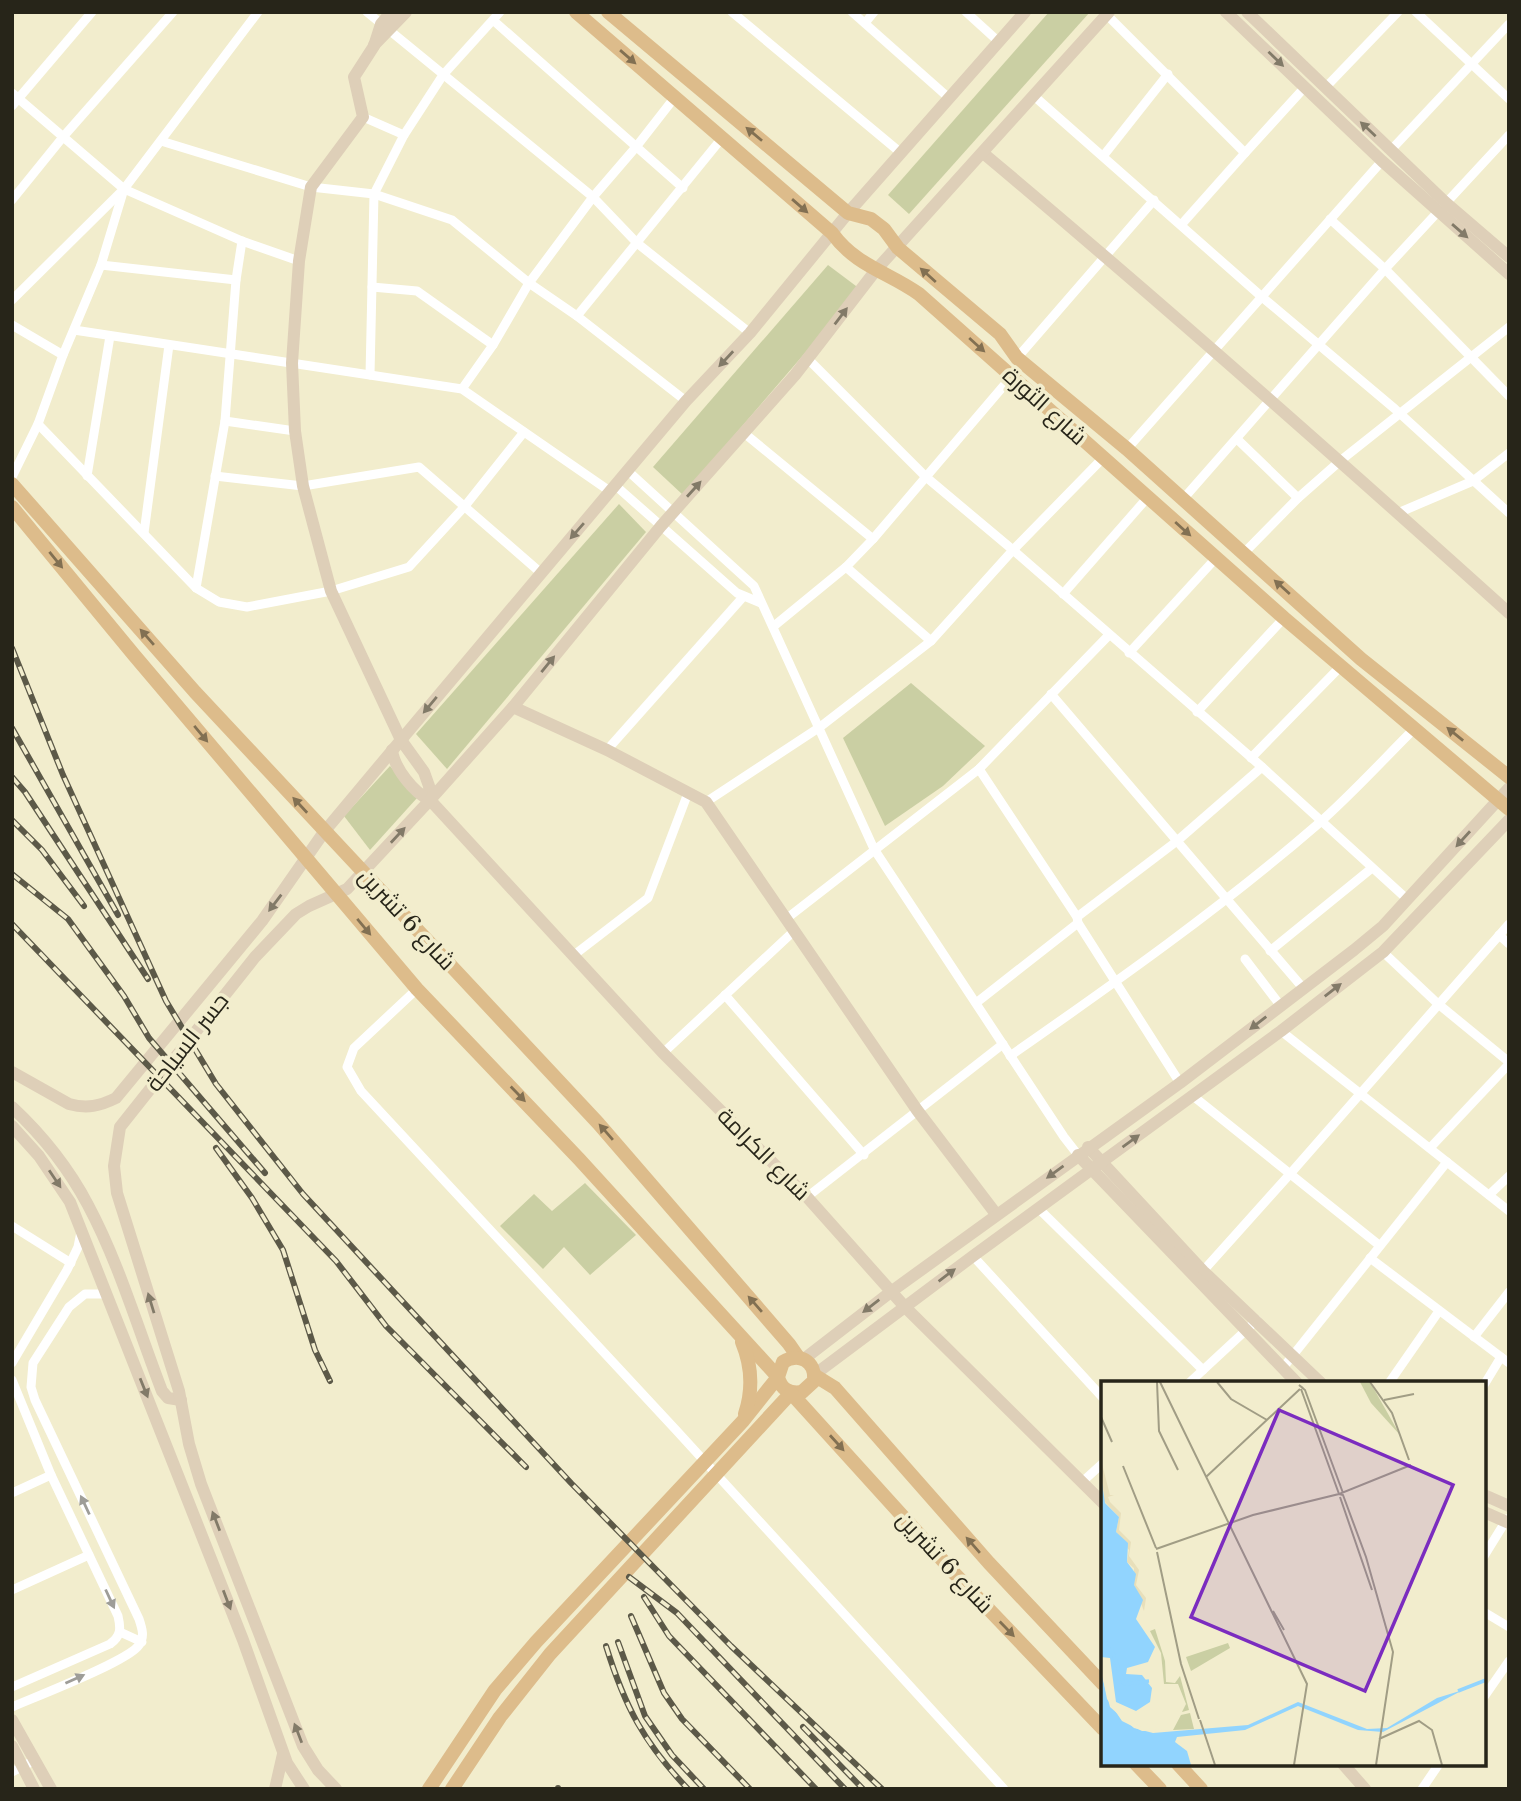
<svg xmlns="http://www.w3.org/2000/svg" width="1521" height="1801" font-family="'Libre Baskerville',Cairo,serif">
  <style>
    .park { fill: #cacfa3 }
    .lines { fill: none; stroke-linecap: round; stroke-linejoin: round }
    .street { stroke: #fff; stroke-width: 9 }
    .secondary { stroke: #decfb8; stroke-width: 12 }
    .primary { stroke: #ddbc8b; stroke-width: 14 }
    .rail-casing { stroke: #5c5948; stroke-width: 6 }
    .rail { stroke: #f2edcd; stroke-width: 3.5; stroke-dasharray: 10; stroke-linecap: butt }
    .oneway { fill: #827052 }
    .oneway2 { fill: #827a68 }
    .oneway3 { fill: #9e9d98 }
    .labels { text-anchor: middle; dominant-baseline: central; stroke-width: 7; stroke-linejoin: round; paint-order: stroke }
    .street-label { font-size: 23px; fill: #272519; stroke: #f2edcd }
    .inset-river { fill: none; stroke: #91d4fe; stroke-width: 3.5 }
    .inset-road { fill: none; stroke: #a19d85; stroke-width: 2 }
    .view { fill: #7b2cbf; fill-opacity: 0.15; stroke: #7b2cbf; stroke-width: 3.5 }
    .inset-edge { fill: none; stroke: #272519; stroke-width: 3.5 }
  </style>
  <rect width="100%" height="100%" fill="#f2edcd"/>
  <g class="park">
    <polygon points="1049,12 1090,12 909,214 888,195"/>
    <polygon points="828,265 860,289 683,495 653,467"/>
    <polygon points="619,504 646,532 447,769 416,734"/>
    <polygon points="911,683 985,746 943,786 885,826 843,738"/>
    <polygon points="390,766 417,798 370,850 344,816"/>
    <polygon points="585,1183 636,1235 590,1275 564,1247 543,1269 500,1226 534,1194 552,1211"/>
  </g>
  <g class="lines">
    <g class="street">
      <polyline points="367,12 593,197 637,243 750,333"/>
      <polyline points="732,12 901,153"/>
      <polyline points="852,12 949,98"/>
      <polyline points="966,12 999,42"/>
      <polyline points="1416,12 1509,99"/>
      <polyline points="1107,15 1245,153 1181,225"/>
      <polyline points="494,21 683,188"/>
      <polyline points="865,23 874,12"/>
      <polyline points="1325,88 1398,12"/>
      <polyline points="12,93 124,189 242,241 299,261"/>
      <polyline points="1034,96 1262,297 1395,409 1509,513"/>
      <polyline points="12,106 92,12"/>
      <polyline points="363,117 404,135"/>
      <polyline points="161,141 311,187 374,194 452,220 529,283 577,316 686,401"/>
      <polyline points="1391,150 1509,24"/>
      <polyline points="1245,153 1305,87"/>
      <polyline points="1104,155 1168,74"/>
      <polyline points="12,200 63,137 173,12"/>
      <polyline points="1330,219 1385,269 1509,396"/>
      <polyline points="101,265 236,280"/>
      <polyline points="372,287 417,291 493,345"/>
      <polyline points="12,300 123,190"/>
      <polyline points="577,316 722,138"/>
      <polyline points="12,325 63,355"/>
      <polyline points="74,330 462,389 611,492"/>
      <polyline points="1017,358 1154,200"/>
      <polyline points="808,359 926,477 1013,550 1262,767 1408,900"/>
      <polyline points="370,375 374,194 404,135 443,75 500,12"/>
      <polyline points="462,389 493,345 529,283 593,197 636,147 675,97"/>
      <polyline points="225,421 295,431"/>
      <polyline points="38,424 196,588 219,602 247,607 331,591 409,567 465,506 524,432"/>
      <polyline points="744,433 873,539"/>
      <polyline points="1237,439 1298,498"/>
      <polyline points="1127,449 1382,161"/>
      <polyline points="628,471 754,586 874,849 1064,1137 1078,1155"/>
      <polyline points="87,476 110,336"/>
      <polyline points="215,476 303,486 419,467 541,573"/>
      <polyline points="12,477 38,424 63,355 101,265 124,189 258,12"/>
      <polyline points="616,486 737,593 761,603"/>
      <polyline points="1184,498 1385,269 1509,135"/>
      <polyline points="1398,513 1473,481 1509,453"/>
      <polyline points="144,533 169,345"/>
      <polyline points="1244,553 1298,498 1340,461 1509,327"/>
      <polyline points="846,567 931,641"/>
      <polyline points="196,588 225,421 236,280 242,241"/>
      <polyline points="1063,594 1148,497"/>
      <polyline points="774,626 846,567 873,539 1012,376"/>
      <polyline points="1129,653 1216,558"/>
      <polyline points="1051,694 1303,988"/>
      <polyline points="1197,712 1284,618"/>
      <polyline points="607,750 743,597"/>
      <polyline points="1251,758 1340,667"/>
      <polyline points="979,769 1077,917 1078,923 1180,1083"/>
      <polyline points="706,802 820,727 931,641 1013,550 1103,458"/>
      <polyline points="1077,917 1177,841 1262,767"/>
      <polyline points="786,919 979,769 1109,635"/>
      <polyline points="1499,935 1509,944"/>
      <polyline points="1270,951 1372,868"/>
      <polyline points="1383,952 1437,1003 1509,1062"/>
      <polyline points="574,955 648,898 688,793"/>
      <polyline points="1245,959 1280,1005"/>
      <polyline points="417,989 354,1048 347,1067 361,1091 676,1430 1004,1789"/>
      <polyline points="725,995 864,1155"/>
      <polyline points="976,1003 1078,923"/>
      <polyline points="1281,1031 1509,1211"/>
      <polyline points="663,1053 794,931"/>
      <path d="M1010,1056c106,-74 211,-148 308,-232 33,-29 64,-63 95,-94"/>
      <polyline points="1193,1096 1379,1245"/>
      <polyline points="1430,1148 1509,1064"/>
      <polyline points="1489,1195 1509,1176"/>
      <polyline points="807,1197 1003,1044"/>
      <polyline points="1038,1208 1203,1370"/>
      <polyline points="12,1226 71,1263"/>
      <polyline points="973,1256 1103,1398"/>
      <polyline points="1370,1258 1509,1363"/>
      <polyline points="1203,1271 1290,1174 1509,924"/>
      <polyline points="1474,1337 1509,1292"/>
      <polyline points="12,1363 67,1270 78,1247 81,1232"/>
      <polyline points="1282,1369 1447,1162"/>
      <path d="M12,1380l39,95 67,141c3,13 3,20 -8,28l-98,43"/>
      <polyline points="1189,1383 1257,1320"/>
      <polyline points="1389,1383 1439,1311"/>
      <polyline points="1484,1385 1501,1357"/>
      <polyline points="1082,1482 1103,1463"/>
      <polyline points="12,1493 51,1475"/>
      <polyline points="1484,1556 1507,1519"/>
      <polyline points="12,1590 89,1555"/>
      <polyline points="1484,1612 1509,1627"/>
      <polyline points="120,1632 142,1642"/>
      <polyline points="1484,1697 1509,1661"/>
      <path d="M12,1707c23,-10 117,-46 127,-62 6,-8 3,-17 0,-26l-104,-219 -4,-13 2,-24 36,-56 16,-13h22"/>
      <polyline points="12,1772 35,1760"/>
      <polyline points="1422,1789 1439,1764"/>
    </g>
    <g class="secondary">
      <polyline points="391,12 381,24 374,46 354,77 363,117 311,187 299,261 292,363 295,431 303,486 331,591 401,740 424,772 429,786 430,800"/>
      <polyline points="1226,12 1382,161 1509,274"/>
      <polyline points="1247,12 1445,202 1509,257"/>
      <polyline points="374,45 406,12"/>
      <path d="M983,153c179,150 353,304 526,460"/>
      <polyline points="513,707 607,750 706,802 917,1110 996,1214"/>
      <path d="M392,750c2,18 22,43 38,50l233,253 144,144 98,110 198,196"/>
      <path d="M12,1072l57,32c18,5 31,2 47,-6l146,-177 62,-89 77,-92 285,-339 64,-68 98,-120 177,-201"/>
      <path d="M12,1107c30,28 57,62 76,98 31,58 50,124 74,186l6,7 13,2"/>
      <polyline points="12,1126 39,1156 70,1202 243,1640 287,1763 304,1789"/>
      <polyline points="1088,1147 1203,1271 1321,1383"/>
      <polyline points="1078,1155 1297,1383"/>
      <polyline points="804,1359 892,1291 1180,1083 1354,950 1383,926 1509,788"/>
      <polyline points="814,1375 973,1256 1281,1031 1383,952 1509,820"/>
      <polyline points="1484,1495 1509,1506"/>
      <polyline points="1484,1512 1509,1523"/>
      <polyline points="12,1720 51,1789"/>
      <polyline points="12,1746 34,1789"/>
      <polyline points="1343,1764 1365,1789"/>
      <polyline points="275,1789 283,1754"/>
      <polyline points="336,1789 318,1770 303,1746 201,1484 189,1444 179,1391 117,1193 114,1166 120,1127 255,957 296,914 309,906 347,889 430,800 513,707 661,526 795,375 876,270 1109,12"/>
    </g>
    <g class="primary">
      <path d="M576,12l256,221c24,33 56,39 87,61l365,324 225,191"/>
      <polyline points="608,12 848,213 871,219 884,229 898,248 1000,334 1017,358 1127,449 1361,659 1509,777"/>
      <polyline points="12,484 195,692 598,1123 789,1344 798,1357"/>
      <path d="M12,507l122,148 283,334 162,170 199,218c3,12 11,17 24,15l12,-11c2,-20 -15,-29 -31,-19l-5,15 -35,44 -207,221 -41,48 -66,99"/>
      <path d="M742,1342c10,24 11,48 3,72"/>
      <polyline points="814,1375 835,1388 989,1563 1103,1684"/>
      <polyline points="1136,1764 1160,1789"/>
      <polyline points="1178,1764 1201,1789"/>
      <polyline points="452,1789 500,1717 550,1654 791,1393 955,1574 1103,1729"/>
    </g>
    <g class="rail-casing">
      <g id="rail">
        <polyline points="12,648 63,775 166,1001 216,1084 303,1194 571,1483 731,1646 882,1789"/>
        <polyline points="12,728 118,915"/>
        <polyline points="12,777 25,792 148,979"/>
        <polyline points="12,820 42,850 84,906"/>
        <polyline points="12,874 68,919 124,996 149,1038 265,1173"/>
        <polyline points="12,924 336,1261 386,1326 526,1467"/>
        <polyline points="216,1148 252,1198 283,1250 315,1350 330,1381"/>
        <polyline points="629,1577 677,1613 845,1789"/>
        <polyline points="644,1597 669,1636 816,1789"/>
        <polyline points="631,1616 664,1693 682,1719 750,1789"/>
        <polyline points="618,1642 645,1716 672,1755 704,1789"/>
        <path d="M606,1646c19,61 38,97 82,143"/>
        <polyline points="803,1727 863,1789"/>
        <polyline points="558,1788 558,1789"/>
      </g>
    </g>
    <use href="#rail" class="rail"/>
  </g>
  <defs><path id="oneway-solid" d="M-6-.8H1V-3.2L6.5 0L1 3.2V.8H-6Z" transform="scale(1.75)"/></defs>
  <g class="oneway">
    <use href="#oneway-solid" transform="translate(628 57) rotate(41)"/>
    <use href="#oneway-solid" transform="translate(754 134) rotate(-140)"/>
    <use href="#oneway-solid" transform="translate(800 206) rotate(41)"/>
    <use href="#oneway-solid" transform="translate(928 275) rotate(-138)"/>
    <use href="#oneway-solid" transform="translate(977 345) rotate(42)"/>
    <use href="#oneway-solid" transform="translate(1183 529) rotate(42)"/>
    <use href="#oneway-solid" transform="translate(56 560) rotate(51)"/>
    <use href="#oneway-solid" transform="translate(1282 587) rotate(-138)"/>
    <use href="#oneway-solid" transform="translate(147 637) rotate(-131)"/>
    <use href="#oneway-solid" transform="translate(201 734) rotate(50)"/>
    <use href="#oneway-solid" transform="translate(1455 734) rotate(-141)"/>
    <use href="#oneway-solid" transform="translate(300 805) rotate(-133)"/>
    <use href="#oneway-solid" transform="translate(364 927) rotate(50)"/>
    <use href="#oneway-solid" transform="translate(518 1094) rotate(46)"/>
    <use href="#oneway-solid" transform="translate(606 1132) rotate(-131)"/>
    <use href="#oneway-solid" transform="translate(755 1304) rotate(-131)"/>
    <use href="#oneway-solid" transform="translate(837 1443) rotate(48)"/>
    <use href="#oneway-solid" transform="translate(973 1545) rotate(-131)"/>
    <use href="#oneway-solid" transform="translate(1007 1629) rotate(46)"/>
  </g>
  <g class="oneway2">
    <use href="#oneway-solid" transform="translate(1276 59) rotate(44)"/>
    <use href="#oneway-solid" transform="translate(1368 129) rotate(-137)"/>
    <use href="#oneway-solid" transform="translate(1460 231) rotate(41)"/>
    <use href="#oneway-solid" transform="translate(841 316) rotate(-53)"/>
    <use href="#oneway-solid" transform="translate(726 359) rotate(133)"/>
    <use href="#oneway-solid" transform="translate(694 489) rotate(-48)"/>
    <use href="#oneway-solid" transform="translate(577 531) rotate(131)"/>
    <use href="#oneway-solid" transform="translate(548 664) rotate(-51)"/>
    <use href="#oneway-solid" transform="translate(430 705) rotate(130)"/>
    <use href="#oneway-solid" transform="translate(398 835) rotate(-47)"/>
    <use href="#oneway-solid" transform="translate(1463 839) rotate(132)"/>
    <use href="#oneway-solid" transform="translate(275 903) rotate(127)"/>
    <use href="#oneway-solid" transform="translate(1333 990) rotate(-38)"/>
    <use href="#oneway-solid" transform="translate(1258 1023) rotate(142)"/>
    <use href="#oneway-solid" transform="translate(1131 1141) rotate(-36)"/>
    <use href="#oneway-solid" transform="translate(1055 1172) rotate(144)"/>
    <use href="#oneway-solid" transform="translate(55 1179) rotate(56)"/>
    <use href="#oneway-solid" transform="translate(947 1275) rotate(-37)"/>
    <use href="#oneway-solid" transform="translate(151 1303) rotate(-107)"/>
    <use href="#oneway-solid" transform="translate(871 1306) rotate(142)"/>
    <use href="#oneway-solid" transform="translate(144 1388) rotate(68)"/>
    <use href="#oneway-solid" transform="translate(216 1521) rotate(-111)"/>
    <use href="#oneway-solid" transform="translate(227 1600) rotate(69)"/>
    <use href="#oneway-solid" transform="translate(298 1733) rotate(-111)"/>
  </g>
  <g class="oneway3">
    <use href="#oneway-solid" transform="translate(85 1505) rotate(-115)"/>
    <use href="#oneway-solid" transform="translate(110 1599) rotate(65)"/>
    <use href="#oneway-solid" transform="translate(75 1679) rotate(-24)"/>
  </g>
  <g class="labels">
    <g class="street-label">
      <text transform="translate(1045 406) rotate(42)">شارع الثورة</text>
      <text transform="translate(407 919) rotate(47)">شارع 6 تشرين</text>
      <text transform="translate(187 1042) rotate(-52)">جسر السياحة</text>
      <text transform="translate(764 1154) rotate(45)">شارع الكرامة</text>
      <text transform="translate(945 1562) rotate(47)">شارع 6 تشرين</text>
    </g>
  </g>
  <g transform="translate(1101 1381)">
    <rect width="385" height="385" fill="#f2edcd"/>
    <path d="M89,332l4,16 -21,1 8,-15z" fill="#cacfa3"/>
    <path d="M259,1h10l30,53 -29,-32z" fill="#cacfa3"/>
    <path d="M0,79l9,35h4l-6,2 2,5 11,11 -2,17 12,12 -2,14 10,14 -3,15 10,13 -2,13 -10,-26v-17l-7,-6 2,-12 -13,-18 3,-15 -15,-16z" fill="#e8dfba"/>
    <path d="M127,262l2,5 -39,23 -5,-14z" fill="#cacfa3"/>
    <path d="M54,248l10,32 1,21 9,1 5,-7 9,34 -7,2 4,-8 -8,-20h-14l-3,-31 -11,-22z" fill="#cacfa3"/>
    <path d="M0,96l4,26 14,14 -3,15 12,11 -1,19 9,12 -2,11 9,15 -7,19 19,28 -7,15 -21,6 -1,6 16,1 10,13 -2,14 -14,9 -20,-9 -6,-44 -9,-1zM0,291l9,35 24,21 19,5 95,-8 50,-23 69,27 20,-1 50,-30 26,-8 -80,42 -25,-2 -60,-24 -53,24 -68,7 -2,5 12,9 4,14h-90z" fill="#91d4fe"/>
    <path d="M0,288l12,36 11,13 19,10 31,3h-32l-20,-10 -15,-22z" fill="#f2edcd"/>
    <path class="inset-river" d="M0,263l11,7 12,33 25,-3M357,310l28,-11"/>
    <path class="inset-road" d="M56,1l2,49 19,39M59,1l147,302 -13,81M116,1l14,17 36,21M269,1l22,31 17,47M202,7l-4,-3 6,5 38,103M283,19l30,-6M0,36l11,25M22,85l33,82M105,96l94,-88M239,116l32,93M55,168l97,-34 86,-21 -38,-105M56,171l24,112 18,55M172,230l11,19M99,339l15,45M278,358l40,-18 13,9 10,35M275,384l17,-113 -27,-95 -23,-62 -4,-1 72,-29"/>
    <path class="view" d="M178,29l174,75 -88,206 -174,-74z"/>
    <rect width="385" height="385" class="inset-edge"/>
  </g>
  <rect width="1521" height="1801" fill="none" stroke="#272519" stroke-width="28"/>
</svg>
